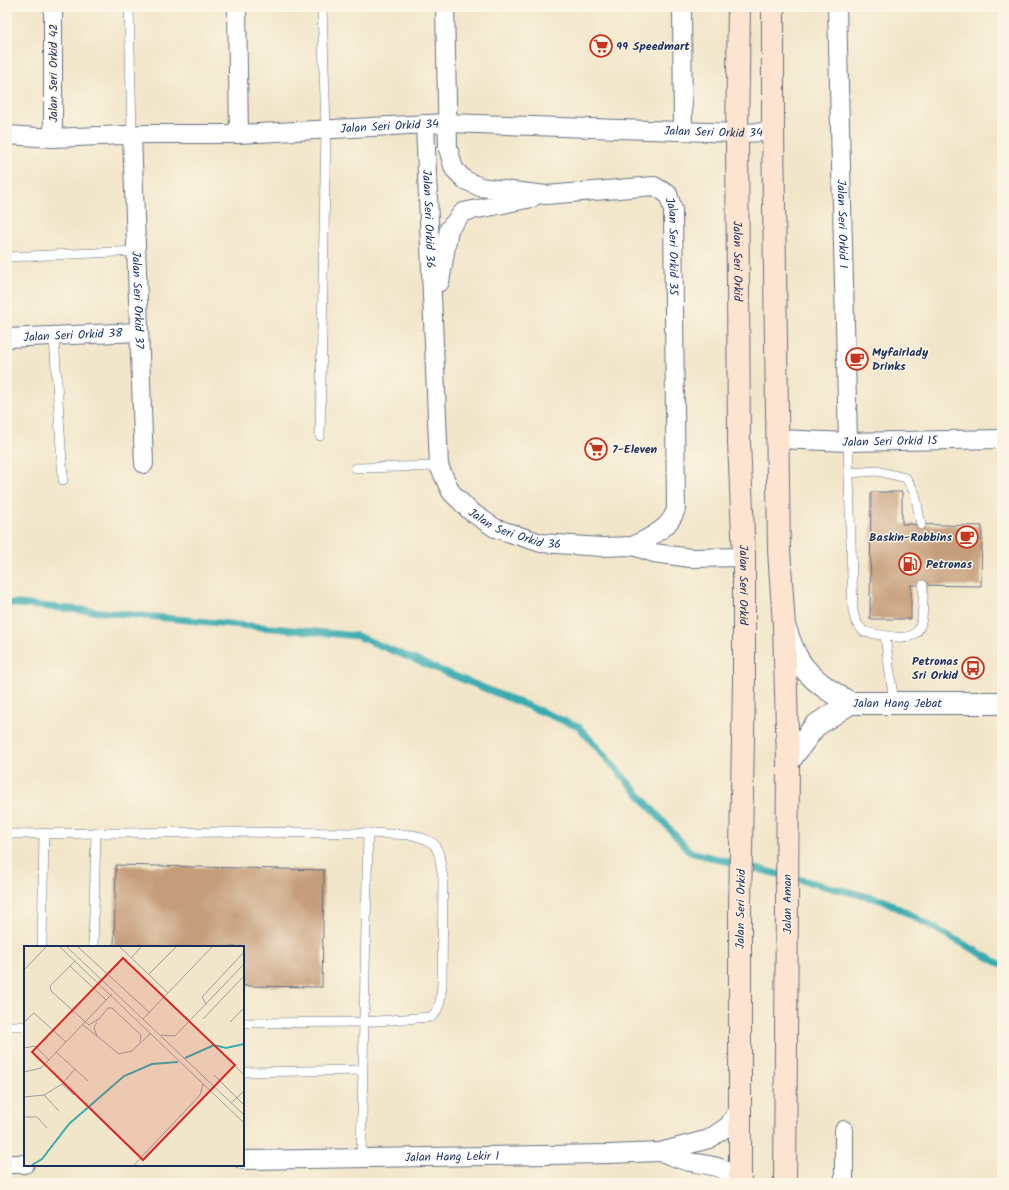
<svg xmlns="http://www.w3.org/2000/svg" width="1009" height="1190" font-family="Kalam,sans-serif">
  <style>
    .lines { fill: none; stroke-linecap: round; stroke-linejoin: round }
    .stream { stroke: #39abb1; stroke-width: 7 }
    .building { fill: #c59d7a }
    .service-casing { stroke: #666f84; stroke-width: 10 }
    .minor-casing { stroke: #666f84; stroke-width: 20 }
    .tertiary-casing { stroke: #666f84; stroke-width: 24 }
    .secondary-casing { stroke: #666f84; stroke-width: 24 }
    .service { stroke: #fff; stroke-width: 9 }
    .minor { stroke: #fff; stroke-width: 18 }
    .tertiary { stroke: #fff; stroke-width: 22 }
    .secondary { stroke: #fde4d0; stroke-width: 22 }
    .labels { text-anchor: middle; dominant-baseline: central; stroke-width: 3; stroke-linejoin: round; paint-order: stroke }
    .poi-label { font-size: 12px; font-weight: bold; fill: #1b2f5e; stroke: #fcf5e5; text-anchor: start }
    .street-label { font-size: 12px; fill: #1b2f5e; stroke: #fcf5e5 }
    .inset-river { fill: none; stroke: #39abb1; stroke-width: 2 }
    .inset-road { fill: none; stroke: #9c9d9f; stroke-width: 1 }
    .view { fill: #d62828; fill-opacity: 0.15; stroke: #d62828; stroke-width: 2 }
    .inset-edge { fill: none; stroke: #1b2f5e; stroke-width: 2 }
  </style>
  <rect width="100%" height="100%" fill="#fcf5e5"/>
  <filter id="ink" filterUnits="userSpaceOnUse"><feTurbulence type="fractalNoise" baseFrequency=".025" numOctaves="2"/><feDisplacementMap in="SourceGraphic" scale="8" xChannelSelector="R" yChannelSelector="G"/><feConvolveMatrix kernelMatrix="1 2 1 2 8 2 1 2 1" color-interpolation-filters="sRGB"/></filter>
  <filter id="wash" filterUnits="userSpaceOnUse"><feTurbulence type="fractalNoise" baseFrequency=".012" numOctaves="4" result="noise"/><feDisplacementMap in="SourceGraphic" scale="16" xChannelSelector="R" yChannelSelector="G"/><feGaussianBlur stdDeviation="0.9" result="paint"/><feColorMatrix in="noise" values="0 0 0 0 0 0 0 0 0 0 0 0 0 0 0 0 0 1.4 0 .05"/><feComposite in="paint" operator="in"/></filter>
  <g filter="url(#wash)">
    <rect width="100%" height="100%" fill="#f2e6ca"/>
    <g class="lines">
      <polyline class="stream" points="7,603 357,636 579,727 690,852 885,901 1002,965"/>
    </g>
    <g id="blocks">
      <g class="building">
        <polygon points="871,492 902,492 902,524 982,526 981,586 911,585 911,619 870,619"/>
        <polygon points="116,865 324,870 322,987 243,986 243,947 114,947"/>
      </g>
    </g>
  </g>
  <g filter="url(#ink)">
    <use href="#blocks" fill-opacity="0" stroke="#666f84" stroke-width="1"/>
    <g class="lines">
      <g class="service-casing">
        <g id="service">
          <polyline points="129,7 132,135"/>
          <polyline points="7,257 138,251"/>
          <polyline points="54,336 63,480"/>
          <polyline points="320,436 326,129 322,7"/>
          <path d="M848,442l5,170 3,10 8,10c55,10 60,11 59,-47"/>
          <polyline points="356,468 439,466"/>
          <polyline points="849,473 877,471 906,478 915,493 921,525"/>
          <polyline points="885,636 894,703"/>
          <polyline points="7,834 229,832 368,833 413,835 425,839 434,844 439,854 443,879 442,984 440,1002 436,1012 431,1017 363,1022 243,1023"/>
          <polyline points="42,947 44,833"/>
          <polyline points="93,947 96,832"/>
          <polyline points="7,1026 25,1026"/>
          <polyline points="243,1072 362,1070"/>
          <polyline points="361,1158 368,833"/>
        </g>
      </g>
      <g class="minor-casing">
        <g id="minor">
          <polyline points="237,7 239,134"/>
          <path id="s1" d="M445,7l3,141 6,21 11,11 15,7 66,8 108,-9 14,8 5,16 3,299c-6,20 -26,28 -43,37"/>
          <polyline points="682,7 683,130"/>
          <path id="s2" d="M837,7l11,435"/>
          <path id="s3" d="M425,124l14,342 12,26 19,19 25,17 46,15 61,4 31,-1 21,7 37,5 53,-1"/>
          <path id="s4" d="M7,135l46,3 94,-4h92l208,-11 290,10 36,-1"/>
          <path id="s5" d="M132,135l12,329"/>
          <polyline points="53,138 53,7"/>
          <polyline points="440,282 449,229 463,212 532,198"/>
          <path id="s6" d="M7,338l131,-6"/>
          <path id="s7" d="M779,439l69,3 154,-3"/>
          <path d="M660,1152c10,3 20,8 30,10 22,4 33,2 50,21"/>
          <path id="s8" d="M243,1160l365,-6 52,-2 49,-13 19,-13 12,-18"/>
          <polyline points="7,1164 25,1164"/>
          <polyline points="844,1183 844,1130"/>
        </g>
      </g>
      <g class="tertiary-casing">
        <g id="tertiary">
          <path id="s9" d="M785,628c3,9 6,18 10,26 10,22 35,38 55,49h152"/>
          <polyline points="788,762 815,726 850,703"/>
        </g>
      </g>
      <g class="secondary-casing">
        <g id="secondary">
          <path id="s10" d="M739,7l-2,126 2,309 5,115v125l-4,224v277"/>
          <polyline points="773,7 773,132 779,550 784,626 788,762 785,1183"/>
        </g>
      </g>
      <use href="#service" class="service"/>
      <use href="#minor" class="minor"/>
      <use href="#tertiary" class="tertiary"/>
      <use href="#secondary" class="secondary"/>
    </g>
  </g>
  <defs>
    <g id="supermarket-ring" transform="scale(1.15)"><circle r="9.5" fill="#fcf5e5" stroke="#c8321e" stroke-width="1.5"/><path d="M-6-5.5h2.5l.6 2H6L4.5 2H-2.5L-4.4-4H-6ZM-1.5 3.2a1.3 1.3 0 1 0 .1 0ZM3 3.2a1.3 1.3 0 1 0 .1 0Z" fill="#c8321e"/></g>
    <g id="cafe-ring" transform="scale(1.15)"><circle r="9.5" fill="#fcf5e5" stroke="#c8321e" stroke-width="1.5"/><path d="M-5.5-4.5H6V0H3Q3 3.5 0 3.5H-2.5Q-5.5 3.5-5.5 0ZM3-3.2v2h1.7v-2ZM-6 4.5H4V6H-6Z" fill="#c8321e"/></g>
    <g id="fuel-ring" transform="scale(1.15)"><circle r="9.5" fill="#fcf5e5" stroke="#c8321e" stroke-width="1.5"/><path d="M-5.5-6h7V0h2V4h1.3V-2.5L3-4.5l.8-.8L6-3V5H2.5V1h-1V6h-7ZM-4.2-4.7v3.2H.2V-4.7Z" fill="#c8321e"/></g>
    <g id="bus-ring" transform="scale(1.15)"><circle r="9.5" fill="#fcf5e5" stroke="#c8321e" stroke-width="1.5"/><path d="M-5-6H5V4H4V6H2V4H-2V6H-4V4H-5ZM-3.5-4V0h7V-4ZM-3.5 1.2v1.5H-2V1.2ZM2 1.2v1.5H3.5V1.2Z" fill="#c8321e"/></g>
  </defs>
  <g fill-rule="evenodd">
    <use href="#supermarket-ring" x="601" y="46"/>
    <use href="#cafe-ring" x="857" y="359"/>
    <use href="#supermarket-ring" x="596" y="449"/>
    <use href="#cafe-ring" x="967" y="537"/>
    <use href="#fuel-ring" x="910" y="564"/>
    <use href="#bus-ring" x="973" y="668"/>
  </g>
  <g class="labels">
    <g class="poi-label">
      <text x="616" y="46">99 Speedmart</text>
      <text x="872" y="352">Myfairlady<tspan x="872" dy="14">Drinks</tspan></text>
      <text x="612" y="449">7-Eleven</text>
      <text x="952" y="537" text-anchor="end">Baskin-Robbins</text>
      <text x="926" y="564">Petronas</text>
      <text x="958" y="661" text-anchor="end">Petronas<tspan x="958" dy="14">Sri Orkid</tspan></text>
    </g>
    <g class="street-label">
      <text transform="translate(53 73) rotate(-90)">Jalan Seri Orkid 42</text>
      <text stroke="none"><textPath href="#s4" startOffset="383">Jalan Seri Orkid 34</textPath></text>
      <text stroke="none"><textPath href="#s4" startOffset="707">Jalan Seri Orkid 34</textPath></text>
      <text stroke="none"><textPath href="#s3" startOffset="95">Jalan Seri Orkid 36</textPath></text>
      <text stroke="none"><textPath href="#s2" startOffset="217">Jalan Seri Orkid 1</textPath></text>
      <text stroke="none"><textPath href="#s1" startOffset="439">Jalan Seri Orkid 35</textPath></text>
      <text stroke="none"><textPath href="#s10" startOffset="254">Jalan Seri Orkid</textPath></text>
      <text stroke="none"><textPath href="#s5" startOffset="165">Jalan Seri Orkid 37</textPath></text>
      <text stroke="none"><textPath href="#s6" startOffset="66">Jalan Seri Orkid 38</textPath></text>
      <text stroke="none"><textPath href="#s7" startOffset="111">Jalan Seri Orkid 15</textPath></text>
      <text stroke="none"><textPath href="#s3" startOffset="447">Jalan Seri Orkid 36</textPath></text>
      <text stroke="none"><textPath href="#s10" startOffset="578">Jalan Seri Orkid</textPath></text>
      <text stroke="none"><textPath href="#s9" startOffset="150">Jalan Hang Jebat</textPath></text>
      <text transform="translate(787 904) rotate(-90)">Jalan Aman</text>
      <text transform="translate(741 909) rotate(-89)">Jalan Seri Orkid</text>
      <text stroke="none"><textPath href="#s8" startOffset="209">Jalan Hang Lekir 1</textPath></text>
    </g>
  </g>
  <g transform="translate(24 946)">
    <rect width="220" height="220" fill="#f2e6ca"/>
    <path class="inset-river" d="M161,112l29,-13 12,3 18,-4M8,219l10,-6 27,-35 55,-48 28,-12 26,-2"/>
    <path class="inset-road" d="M36,1l184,176M43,1l177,168M54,1l72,66M96,1l48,46M107,12l10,-11M51,15l-25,25 1,5 38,34 10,-6 9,-11h4l29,27 -1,7M46,20l36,34M0,24l22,-23M125,28l27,-27M182,58l-4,-7 42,-45M119,73l69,-72M179,73l41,-43M0,76l10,-9 32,29M73,76l-3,6 3,8M206,76l14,-14M58,78l37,30 13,-3 19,-18M137,89l14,1 69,-72M0,102l11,-2 14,14M32,106l32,29M207,116l13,13M0,126l17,-4 71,-74M190,129l30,30M38,138l12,11M20,149l15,16M0,151l20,-2 18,-11 13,-15M207,157l13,-12M0,171h13l10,11M110,219l66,-70 3,-11"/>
    <path class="view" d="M99,12l112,107 -92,95 -111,-108z"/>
    <rect width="220" height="220" class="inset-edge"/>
  </g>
  <rect width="1009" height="1190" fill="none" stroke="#fcf5e5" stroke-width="24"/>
</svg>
